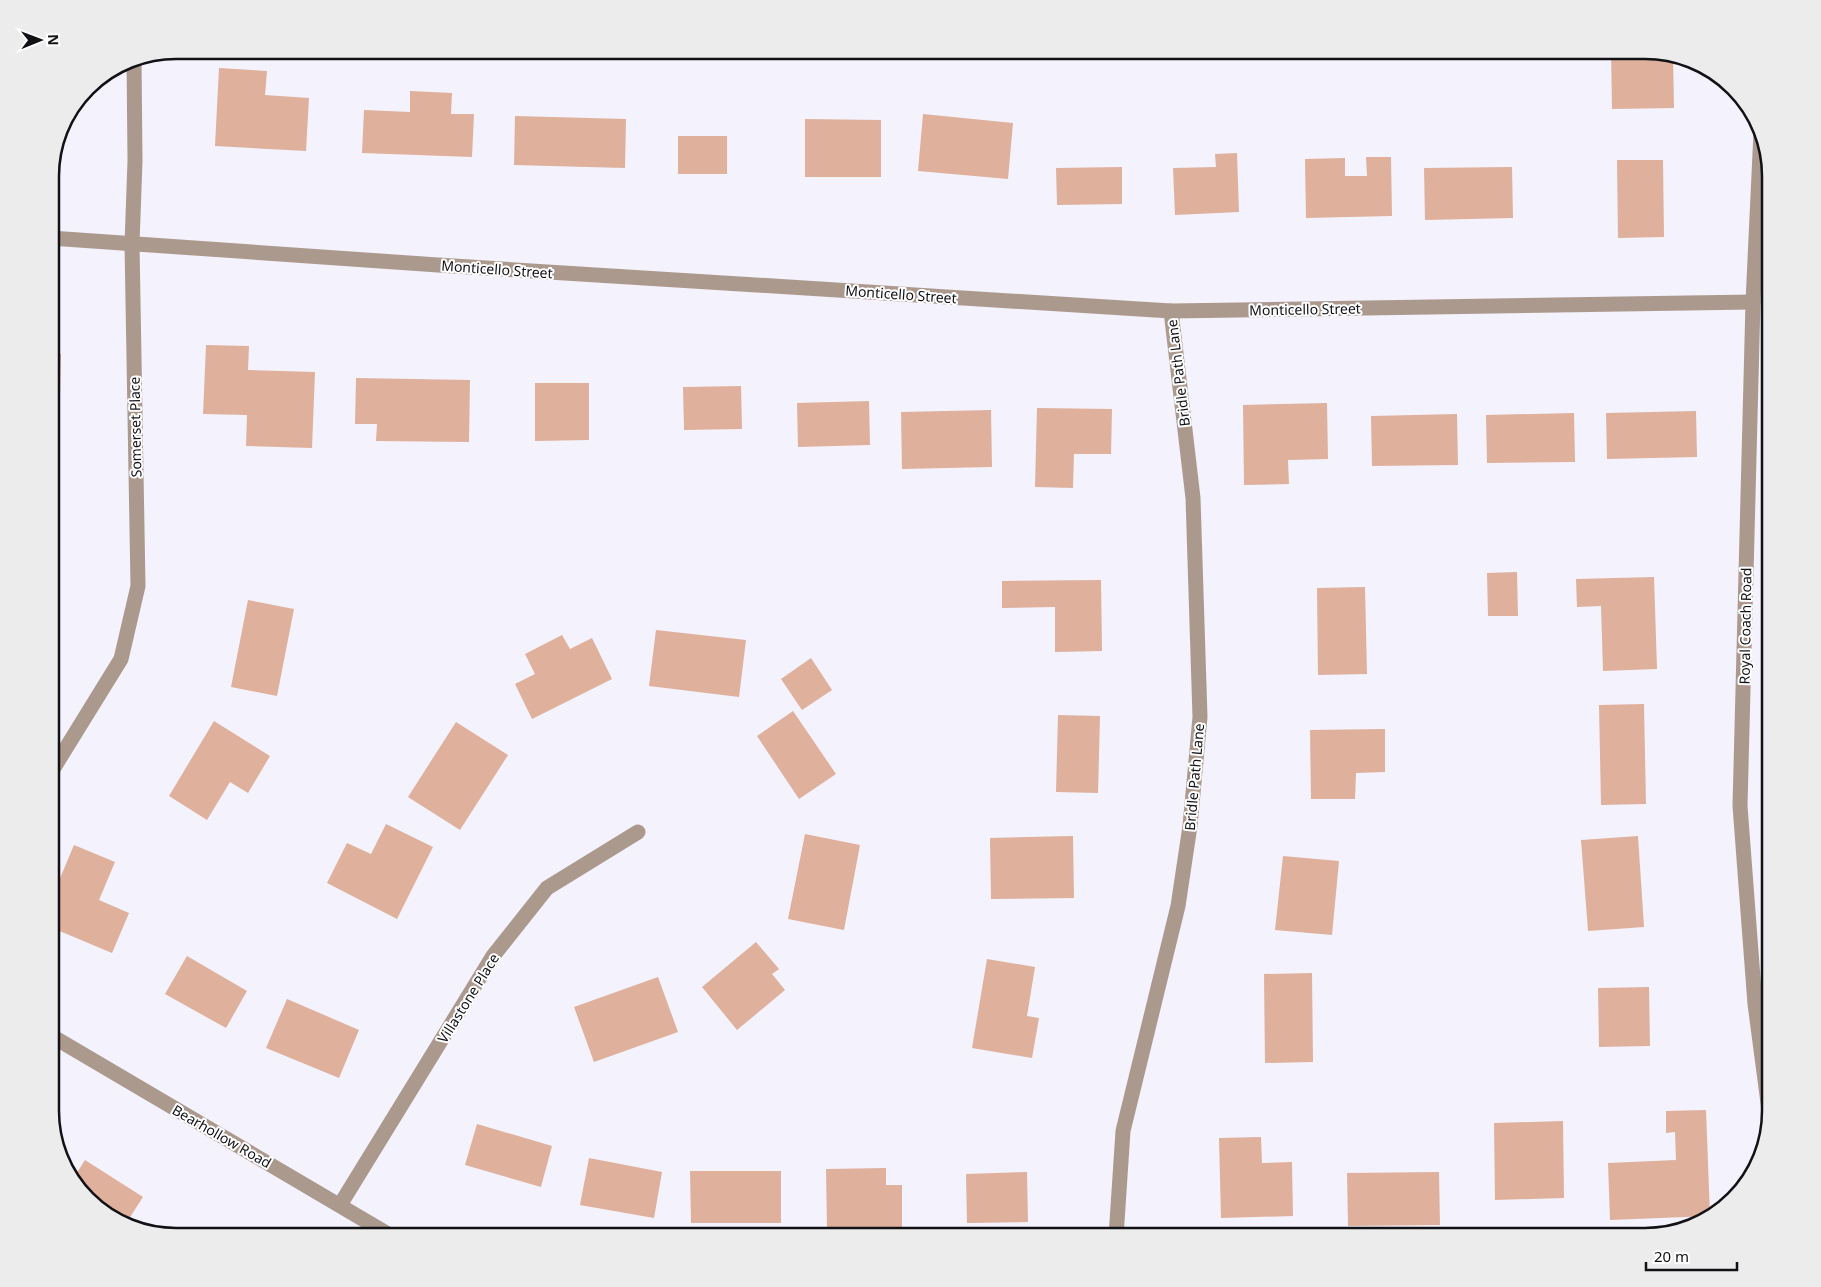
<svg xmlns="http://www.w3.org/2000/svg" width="1821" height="1287" font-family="'Noto Sans',sans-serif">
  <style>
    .building { fill: #dfb09b }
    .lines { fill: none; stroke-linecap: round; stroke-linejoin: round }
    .minor { stroke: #ac998e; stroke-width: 15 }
    .labels { text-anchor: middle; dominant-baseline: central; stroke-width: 4; stroke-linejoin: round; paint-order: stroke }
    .street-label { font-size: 14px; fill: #121116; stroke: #fff }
    .rim { fill: none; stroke: #121116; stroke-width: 2.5 }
  </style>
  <rect width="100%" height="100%" fill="#f4f2fd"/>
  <g class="building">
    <polygon points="1611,50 1646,50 1673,55 1674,108 1612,109"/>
    <polygon points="219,68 267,71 265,95 309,98 306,151 215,146"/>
    <polygon points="410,91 452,93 451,114 474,114 472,157 362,153 364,110 410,112"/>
    <polygon points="69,112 69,132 60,132 63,120"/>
    <polygon points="923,114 1013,123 1008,179 918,171"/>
    <polygon points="515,116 626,119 625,168 514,165"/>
    <polygon points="805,119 881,120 881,177 805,177"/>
    <rect x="678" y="136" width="49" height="38"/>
    <polygon points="1237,153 1239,212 1175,215 1173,168 1216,167 1215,154"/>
    <polygon points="1366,157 1391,157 1392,216 1306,218 1305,159 1345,158 1345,176 1367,176"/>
    <polygon points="1617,160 1663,160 1664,237 1618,238"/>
    <polygon points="1122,167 1122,204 1057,205 1056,168"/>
    <polygon points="1512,167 1513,218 1425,220 1424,168"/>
    <polygon points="206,345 249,346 248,370 315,372 312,448 246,446 247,415 203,414"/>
    <polygon points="50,354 61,354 60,397 50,397"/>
    <polygon points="356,378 470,380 469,442 376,441 377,424 355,424"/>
    <polygon points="535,383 589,383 589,440 535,441"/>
    <polygon points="741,386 742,429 684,430 683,387"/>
    <polygon points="869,401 870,445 798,447 797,403"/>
    <polygon points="1327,403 1328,459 1288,460 1289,484 1244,485 1243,405"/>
    <polygon points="1037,408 1112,409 1111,454 1074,454 1073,488 1035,487"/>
    <polygon points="991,410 992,467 902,469 901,412"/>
    <polygon points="1696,411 1697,457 1607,459 1606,413"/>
    <polygon points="1574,413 1575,462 1487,463 1486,415"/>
    <polygon points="1457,414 1458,465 1372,466 1371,416"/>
    <polygon points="1517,572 1518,616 1488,616 1487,573"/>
    <polygon points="1654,577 1657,669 1603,671 1601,606 1577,607 1576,579"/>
    <polygon points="1101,580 1102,651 1055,652 1055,607 1002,608 1002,581"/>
    <polygon points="1365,587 1367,674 1318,675 1317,588"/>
    <polygon points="248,600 294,609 277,696 231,687"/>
    <polygon points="656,630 746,640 739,697 649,686"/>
    <polygon points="562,635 570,649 592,638 612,679 532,719 515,684 535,674 525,654"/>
    <polygon points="811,658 832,690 802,710 781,679"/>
    <polygon points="1644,704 1646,804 1601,805 1599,705"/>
    <polygon points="793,711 836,774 799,799 757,736"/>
    <polygon points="1058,715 1100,716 1098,793 1056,792"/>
    <polygon points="214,721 270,756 248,793 230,782 207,820 169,796"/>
    <polygon points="456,722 508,755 460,830 408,797"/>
    <polygon points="1385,729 1385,772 1356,773 1355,799 1311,799 1310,730"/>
    <polygon points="386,824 433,847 397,919 327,883 347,843 371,854"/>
    <polygon points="805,834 860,845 844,930 788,919"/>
    <polygon points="1073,836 1074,898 991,899 990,838"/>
    <polygon points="1638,836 1644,927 1588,931 1581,840"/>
    <polygon points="74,845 115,862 99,900 129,913 112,953 50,927 50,902"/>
    <polygon points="1283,856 1339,861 1332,935 1275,930"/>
    <polygon points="756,942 779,969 772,974 785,990 737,1030 702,987"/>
    <polygon points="187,956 247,991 226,1028 165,994"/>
    <polygon points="987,959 1035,967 1027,1016 1039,1018 1032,1058 972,1048"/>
    <polygon points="1312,973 1313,1062 1265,1063 1264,974"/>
    <polygon points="658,977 678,1032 594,1062 574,1007"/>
    <polygon points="1649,987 1650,1046 1599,1047 1598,988"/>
    <polygon points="287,999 359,1030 339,1078 266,1048"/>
    <polygon points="1706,1110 1710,1216 1610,1220 1608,1163 1676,1160 1675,1132 1666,1133 1666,1111"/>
    <polygon points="1563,1121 1564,1198 1495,1200 1494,1123"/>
    <polygon points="477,1124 552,1146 541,1187 465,1165"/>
    <polygon points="1261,1137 1262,1163 1292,1162 1293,1216 1221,1218 1219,1138"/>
    <polygon points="589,1158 662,1172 654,1218 580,1205"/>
    <polygon points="85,1160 143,1197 125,1225 99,1211 73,1179"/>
    <polygon points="886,1168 886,1185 902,1185 902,1228 827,1229 826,1169"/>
    <polygon points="690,1171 781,1171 781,1223 691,1223"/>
    <polygon points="1027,1172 1028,1222 967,1223 966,1174"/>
    <polygon points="1439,1172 1440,1225 1348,1226 1347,1173"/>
    <polygon points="189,1231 205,1237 187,1237"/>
  </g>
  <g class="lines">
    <g class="minor">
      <polyline points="1761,132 1753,302 1740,806 1755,1004 1770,1118"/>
      <polyline points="50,238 438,265 1171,311 1753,302"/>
      <polyline points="50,774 121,659 138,586 132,244 135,161 134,58"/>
      <polyline points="50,1035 393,1237"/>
      <polyline points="340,1205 493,956 547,888 638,832"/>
      <polyline points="1116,1237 1123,1131 1178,906 1190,826 1200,717 1193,498 1171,311"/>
    </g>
  </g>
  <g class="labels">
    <g class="street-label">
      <text transform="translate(497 269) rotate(4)">Monticello Street</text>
      <text transform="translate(901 294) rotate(4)">Monticello Street</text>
      <text transform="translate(1305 309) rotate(-1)">Monticello Street</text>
      <text transform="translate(1178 373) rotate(-97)">Bridle Path Lane</text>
      <text transform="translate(135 427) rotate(-91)">Somerset Place</text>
      <text transform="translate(1745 626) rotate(-89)">Royal Coach Road</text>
      <text transform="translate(1194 777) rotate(-85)">Bridle Path Lane</text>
      <text transform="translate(468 998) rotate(-58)">Villastone Place</text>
      <text transform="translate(222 1136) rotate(30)">Bearhollow Road</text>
    </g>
  </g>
  <path d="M0 0H1821V1287H0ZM176 59H1645A117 117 0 0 1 1762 176V1111A117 117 0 0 1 1645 1228H176A117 117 0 0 1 59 1111V176A117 117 0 0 1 176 59Z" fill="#ececec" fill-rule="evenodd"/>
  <path class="rim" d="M176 59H1645A117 117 0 0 1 1762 176V1111A117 117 0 0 1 1645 1228H176A117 117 0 0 1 59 1111V176A117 117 0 0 1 176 59Z"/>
  <g transform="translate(40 40) rotate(89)" stroke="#ffffff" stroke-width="4" paint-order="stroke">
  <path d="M0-4L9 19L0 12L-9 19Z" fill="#121116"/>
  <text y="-8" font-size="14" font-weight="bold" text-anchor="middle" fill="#121116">N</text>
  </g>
  <path d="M1646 1262v8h91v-8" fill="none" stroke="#121116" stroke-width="2.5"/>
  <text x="1654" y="1262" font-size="15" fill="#121116" stroke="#ffffff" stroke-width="4" paint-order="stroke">20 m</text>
</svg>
